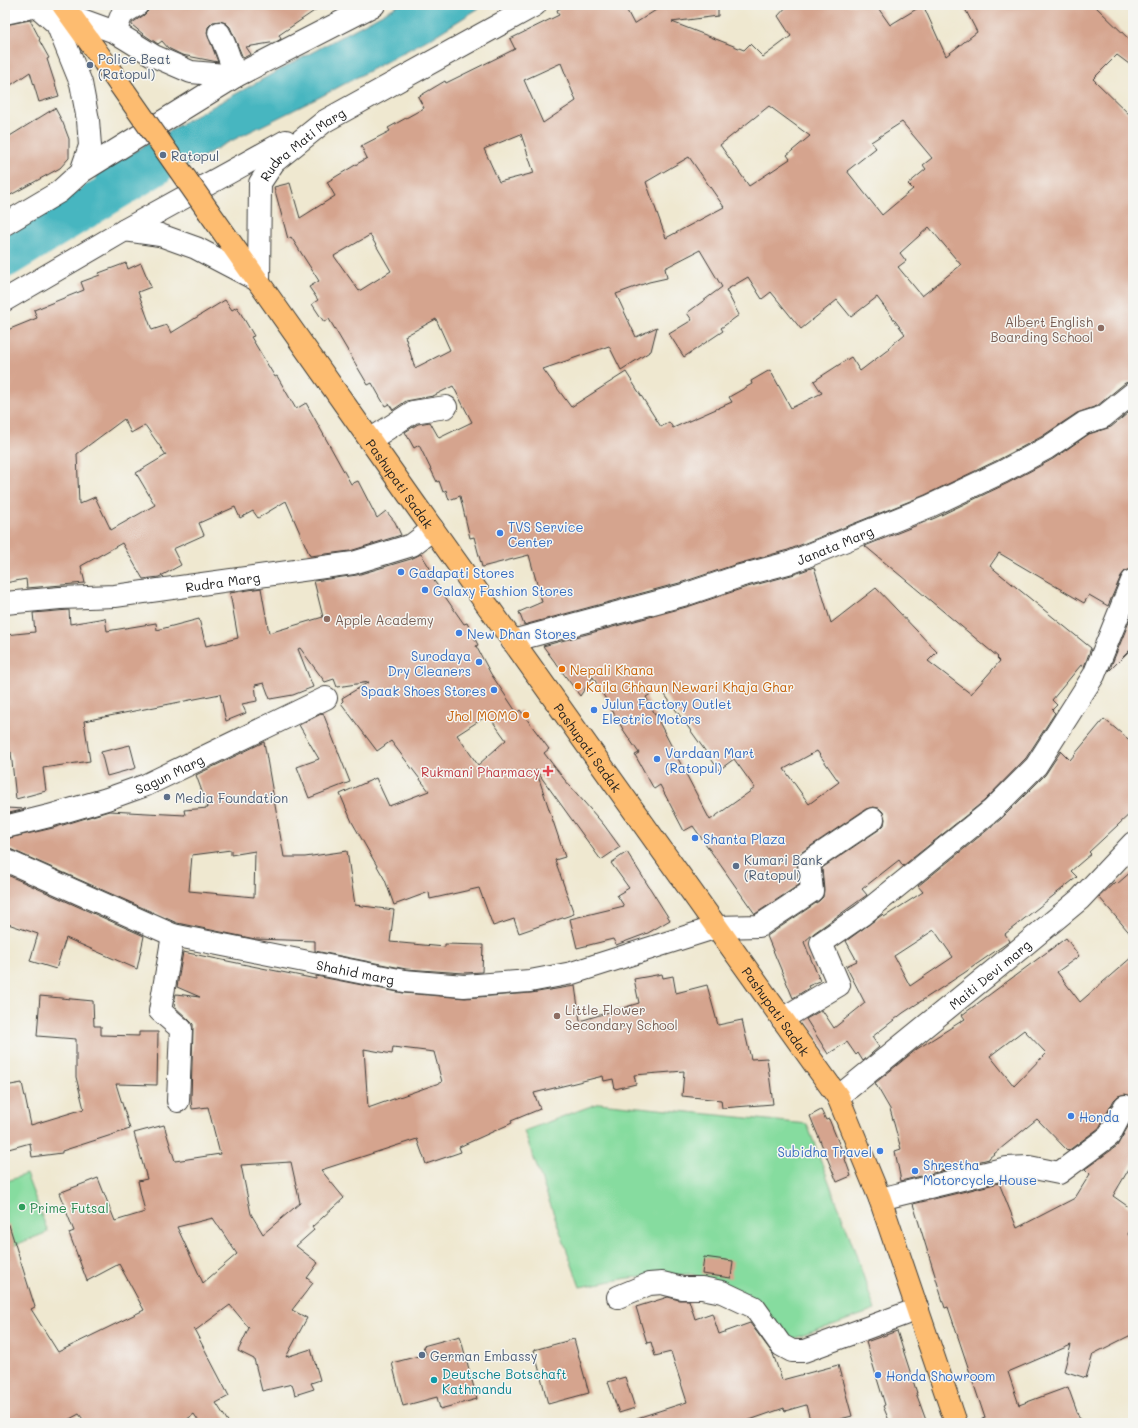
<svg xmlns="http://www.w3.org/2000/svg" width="1138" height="1428" font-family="Mali,sans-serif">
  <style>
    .green { fill: #86dc9f; stroke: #517c5e }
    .water { fill: #47b6c0; stroke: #32696e }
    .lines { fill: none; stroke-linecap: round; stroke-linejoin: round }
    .river { stroke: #47b6c0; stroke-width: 40 }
    .building { fill: #d5a48e; fill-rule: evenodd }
    .minor-casing { stroke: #3c3b37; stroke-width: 24 }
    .major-casing { stroke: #3c3b37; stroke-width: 24 }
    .minor { stroke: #fff; stroke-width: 22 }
    .major { stroke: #fdbc70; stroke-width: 22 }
    .major-bridge-casing { stroke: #3c3b37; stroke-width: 24; stroke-linecap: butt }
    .major-bridge { stroke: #fdbc70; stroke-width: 22 }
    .service-dot { fill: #5c6f8a; stroke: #f6f6f2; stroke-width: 1.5 }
    .education-dot { fill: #8d6e63; stroke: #f6f6f2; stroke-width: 1.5 }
    .shop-dot { fill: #3f7fe0; stroke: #f6f6f2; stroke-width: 1.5 }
    .food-dot { fill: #e8710a; stroke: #f6f6f2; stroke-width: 1.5 }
    .health-dot { fill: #e0444e; stroke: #f6f6f2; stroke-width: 1.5 }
    .leisure-dot { fill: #2e9e5b; stroke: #f6f6f2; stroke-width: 1.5 }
    .culture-dot { fill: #0f9aa8; stroke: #f6f6f2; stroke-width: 1.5 }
    .labels { text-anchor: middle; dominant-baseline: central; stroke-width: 3; stroke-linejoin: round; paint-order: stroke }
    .service-label { font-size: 13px; fill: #4e5e75; stroke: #f6f6f2; text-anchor: start }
    .street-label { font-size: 13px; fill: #1c1c1c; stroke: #f6f6f2 }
    .education-label { font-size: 13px; fill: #785e54; stroke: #f6f6f2; text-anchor: start }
    .shop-label { font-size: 13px; fill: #366cbe; stroke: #f6f6f2; text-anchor: start }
    .food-label { font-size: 13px; fill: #c56008; stroke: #f6f6f2; text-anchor: start }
    .health-label { font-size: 13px; fill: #be3a42; stroke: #f6f6f2; text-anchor: end }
    .leisure-label { font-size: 13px; fill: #27864d; stroke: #f6f6f2; text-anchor: start }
    .culture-label { font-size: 13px; fill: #0d838f; stroke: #f6f6f2; text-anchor: start }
  </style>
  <rect width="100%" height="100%" fill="#f6f6f2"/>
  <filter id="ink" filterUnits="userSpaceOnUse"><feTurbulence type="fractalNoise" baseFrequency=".025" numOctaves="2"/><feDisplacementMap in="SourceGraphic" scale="8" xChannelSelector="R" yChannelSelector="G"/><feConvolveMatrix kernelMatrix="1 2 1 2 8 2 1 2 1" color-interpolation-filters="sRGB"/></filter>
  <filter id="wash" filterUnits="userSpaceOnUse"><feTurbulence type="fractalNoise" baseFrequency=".012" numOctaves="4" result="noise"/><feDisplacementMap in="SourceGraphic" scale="16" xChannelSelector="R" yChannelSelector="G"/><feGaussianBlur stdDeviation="0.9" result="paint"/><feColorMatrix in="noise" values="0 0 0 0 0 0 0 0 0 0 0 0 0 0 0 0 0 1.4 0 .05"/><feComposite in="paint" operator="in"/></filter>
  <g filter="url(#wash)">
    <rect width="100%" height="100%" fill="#efe8d0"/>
    <g class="green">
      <polygon points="599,1103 807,1124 851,1240 875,1310 784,1342 727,1286 691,1274 628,1278 580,1287 524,1131"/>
      <polygon points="26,1174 48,1232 5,1249 5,1182"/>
    </g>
    <polygon class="water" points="399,5 484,5 436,35 320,97 221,146 116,209 95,175 197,115"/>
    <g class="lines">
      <polyline class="river" points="5,258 155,166"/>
    </g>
    <g id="blocks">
      <g class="building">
        <polygon points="152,5 323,5 279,35 281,39 276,42 246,47 251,54 243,58 230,27 226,23 220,21 213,22 208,27 207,33 218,62 182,55 168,48 162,41 158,44 143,34 132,25 132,23 144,15 148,11 149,7"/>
        <path d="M566,5h58l10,19 30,-19h54v11l-46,6 72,28 6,-6 13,13 28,-21 -13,-20 10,-11h88l14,20 33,-20 23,51 31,-24 -14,-27h131l39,38v24l-16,-12 -24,24 40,39v263l-8,2 -28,23 -20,7 -36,24 -45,24 -71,34 -137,55 -51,14 -54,18 -159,43 -5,-13 23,-10 -13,-47 -47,12 -8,-30 -4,1 -10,-42 -11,4 -3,-10 -3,2 -4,-11 -2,1 -18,-37 -5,3 -9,-16 13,-8 12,-2 9,16 33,-16 -19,-36 -20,10 -27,5 -13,9 -4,-6 -4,2 -13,-23 -4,2 -39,-66 -5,3 -12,-18 6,-4 -9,-13 10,-6 -28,-44 -3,2 -14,-52 16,-4 10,35 35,-22 -8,-14 40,-24 -6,-12 29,-15 -2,-3 36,-20 -6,-11 27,-16 1,2 69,-34 -5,-10 49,-24 -2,-5zM561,63l15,38 -33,22 -19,-43zM769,106l41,30 -23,19 3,4 -41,27 -29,-41zM902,122l30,36 -9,7 3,4 -18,15 5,5 -31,26 -35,-44 29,-23 -5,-6zM521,134l13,39 -35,9 -15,-33zM689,157l35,50 -58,31 -20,-56zM929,227l32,38 -39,31 -24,-29 8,-6 -6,-8zM370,235l21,36 -32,20 -25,-35zM700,250l22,37 -35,26 5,7 -23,14 15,23 39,-26 -2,-3 18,-13 -13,-25 22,-13 14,22 9,-7 30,37 36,-29 14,17 26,-20 28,37 -17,14 1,1 -29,22 -9,-14 -37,24 8,12 -31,15 -21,-38 -19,11 1,3 -23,13 3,5 -59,26 -4,-6 -8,5 -35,-55 -55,35 -28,-38 66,-23 12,24 30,-19 6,-24 -21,10 -20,-43 33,-12 18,-4 -2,-10zM436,319l14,31 -35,18 -10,-32z"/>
        <polygon points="30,20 40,39 39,40 49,58 47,59 59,96 39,102 30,72 5,89 5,25"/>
        <polygon points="55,108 63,123 69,139 69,158 60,168 5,198 5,139"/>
        <path d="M126,263l2,6 13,-6 10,24 -13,5 14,38 15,-5 4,8 54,-33 7,10 5,-3 17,29 -3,1 24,40 2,-1 19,33 10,-6 45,81 7,-3 19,37 9,-7 9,11 6,13 -51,16 -40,5 -24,-55 -28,17 -5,-7 -13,7 -5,-11 -36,16 5,12 -31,14 8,16 -22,12 -16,2 -21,-36 -41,23 4,17 -58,5 -1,-9 -21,4v-252l32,-13 -3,-8 50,-20 -3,-8 19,-7 -1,-2zM124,419l7,14 14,-8 21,30 -30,18 19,32 -44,25 -16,-33 -16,7 -2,-50z"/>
        <path d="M1133,409v160l-8,2 -4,5 -13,30 -19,-11 -5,8 -85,-50 -9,13 101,82 -7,19 -3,-2 -29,35 5,5 -5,5 3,3 -29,45 -42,43 -81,65 -4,-6 -37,29 5,6 -53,38 -10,9 16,39 -12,5 1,2 -16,10 -26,-62 52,-35 4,-4 1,-7 -2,-22 58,-39 4,-4 1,-6 -2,-7 -4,-4 -6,-1 -7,2 -64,43 -4,4 -1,7 2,22 -44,29 -62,-88 -9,5 -24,-46 -6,4 -19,-34 4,-2 -15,-22 -31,-54 -13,19 -37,-50 147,-40 54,-18 51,-14 19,-7 17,56 45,-35 61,64 -9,9 43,33 29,-33 -3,-3 1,-1 -133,-111 70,-28 73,-35 45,-24 36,-25 22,-7zM660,688l59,82 15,-11 21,29 -45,32 -64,-123zM817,751l22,31 -30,22 -25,-35z"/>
        <path d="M421,554l12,19 -3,2 34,49 3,-1 11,22 -2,1 15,28 26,39 3,-3 29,39 -5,4 20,26 40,46 16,22 -19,13 -65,-90 29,87 -10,3 19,54 -55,19 -5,-14 -21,7 -14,-38 -49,11 -1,-7 -35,13 -9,-25 -33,-58 -12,-28 36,-16 13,28 40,-15 -38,-50 -14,10 -36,-48 2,-2 -1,-3 27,-16 -32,5 -3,-8 -9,3 -25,-34 -2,1 15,38 -20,8 -23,4 -6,-16 -9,2 2,16 -15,3 4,9 -20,8 -6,-27 -136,27 6,40 -47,7 3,23 -30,8 -5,-47 -6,1v-118l30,-3 -2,-19 36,-3 1,14 35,-6 2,13 49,-8 1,7 42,-11 7,27 32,-8 -8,-45 31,-5 8,45 54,-16 -9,-36 43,-6 54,-16zM488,715l18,25 -28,25 -21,-30z"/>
        <polygon points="1133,612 1133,647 1109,671"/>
        <polygon points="323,713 350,782 309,798 297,767 319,759 299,725"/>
        <path d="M1104,719l29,24v68l-44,41 2,2 -20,17 6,6 -72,57 5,7 -46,32 -61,40 -31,24 7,10 -16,14 -5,-8 -2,2 -9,-13 -19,12 -22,-35 16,-9 12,18 31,-25 -19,-37 11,-5 -11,-20 36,-26 2,2 39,-25 -5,-6 83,-67 44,-44 16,-24 9,9zM934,930l19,27 -43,29 -16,-30z"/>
        <path d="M264,742l20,115h21l42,-6 8,54 39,5 -4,32 55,5v-3l38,1 -1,27 -18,1 -58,-4 -91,-18v-10l-60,-2 -78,-16 -167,-74 -5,-1v-9l48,-11 56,-17 76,4 -1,-5 24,-2 -12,-33zM231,850v5l24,-4 -1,46 -65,-6 3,-36z"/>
        <polygon points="130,745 136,768 107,776 101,752"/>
        <polygon points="5,808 26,809 5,814"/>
        <polygon points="627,852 670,920 648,933 616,945 613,939 577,948 570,919 624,906 617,895 629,888 611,863"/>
        <polygon points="1133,870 1133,937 1099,897 1115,882 1117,884"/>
        <polygon points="5,874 144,936 137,969 66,938 56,969 30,961 38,934 5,923"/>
        <path d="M1066,938l13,18 -22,16 23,30 53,-46v141l-8,-3 -7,2 -4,4 -15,28 -31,23 -31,-32 -48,39v1l-88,22 -6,-30 6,-2 -11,-40 -15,-26 42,-34 48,-30 -3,-4zM1024,1030l22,23 -32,33 -24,-30z"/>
        <path d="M183,952l133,27v-3l87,17 62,5 66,-5 44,-7 5,35 59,-18 -5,-24 28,-5 1,4 10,-2 3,17 31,-8 11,40 24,-5 9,39 16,-1 6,46 -51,4 -1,-8 -39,-4 2,-25 -50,4 2,9 -21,5 -2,-10 -9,2 -1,-5 -69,17 6,16 -29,12 1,2 -53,24 2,5 -35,12 -9,-25 -96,31 23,28 -32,29 2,3 -18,16 22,17 -11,15 6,5 -21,27 15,8 -21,39 25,-8 9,31 -9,3 3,6 -19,6 -3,-11 -30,7 -8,-32 -16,-8 11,-23 -19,-23 -34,25 -2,-1 35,67 -13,7 13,20h-29l-6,-9 -12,9h-96l-7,-9 -17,9h-57v-197l4,-1 26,82 -4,2 27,43 86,-42 -25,-46 -32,17 -18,-48 5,-2 -15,-38 39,-15 17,43 30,-9 -7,-31 9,-2 -13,-46 30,-8 11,36 45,-7 -12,-47 -16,2 -1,-10 2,-70v-5l-4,-4 -14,-13 -1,-4 2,-9 24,3 -23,-10zM393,1047l41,5 8,30 -74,26 -4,-59 28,5zM291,1162l9,41 -37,31 -12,-20 -10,-49zM213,1218l24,36 -34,29 -26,-56z"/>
        <polygon points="40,996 93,1001 94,1026 101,1026 101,1035 139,1036 139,1032 158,1032 157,1085 116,1084 130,1129 62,1151 62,1153 32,1157 30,1143 5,1150 5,1086 22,1083 31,1125 84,1109 76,1077 76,1039 37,1036"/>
        <polygon points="821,1110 826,1120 829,1119 840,1146 846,1158 845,1159 851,1176 837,1182 810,1116"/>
        <polygon points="1133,1118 1133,1162 1113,1196 1133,1210 1133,1226 1128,1234 1133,1241 1133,1334 1093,1354 1086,1378 1064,1371 1071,1345 1008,1372 1019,1405 1068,1387 1081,1423 978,1423 977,1421 985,1418 948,1307 945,1308 913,1204 999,1183 1017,1228 1075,1198 1090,1174 1085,1169 1117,1146"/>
        <polygon points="704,1257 733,1261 731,1278 702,1274"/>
        <polygon points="668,1297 679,1300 689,1300 695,1319 712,1313 719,1334 750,1323 773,1354 782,1380 838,1365 852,1416 825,1423 811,1423 806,1405 785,1411 784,1408 741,1423 634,1423 634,1419 687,1402 671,1352 655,1356 651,1342 647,1343 636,1307"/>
        <polygon points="897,1331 917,1393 916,1393 927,1423 890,1423 883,1406 885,1405 866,1342"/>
        <polygon points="460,1336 477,1399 440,1409 437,1397 403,1406 392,1363 426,1354 423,1346"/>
        <polygon points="574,1339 589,1393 548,1404 534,1350"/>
        <polygon points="625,1377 635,1408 619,1413 608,1382"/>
      </g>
    </g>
  </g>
  <g filter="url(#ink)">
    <use href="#blocks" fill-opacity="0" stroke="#3c3b37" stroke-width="1"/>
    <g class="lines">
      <g class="minor-casing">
        <g id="minor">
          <polyline points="5,13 37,6 57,24 81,83 88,120 90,146 81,172 59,192 5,224"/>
          <polyline points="57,24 71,16 115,32 154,56 191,72 236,76 374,5"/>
          <polyline points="115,32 122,14 137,5"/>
          <path d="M81,172l155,-96c-6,-14 -9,-29 -17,-43"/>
          <polyline points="125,230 286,141"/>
          <path id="s1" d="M5,300l120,-70 35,5 36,13 63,33 1,-98 14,-21 51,-41 210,-116"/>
          <polyline points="370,440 413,412 446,407"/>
          <path id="s2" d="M5,603l55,-5 55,-2 238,-33 59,-18 21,-16"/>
          <path id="s3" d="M512,641l175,-47 53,-18 52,-14 138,-56 72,-34 45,-24 37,-25 19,-6 30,-24"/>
          <path id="s4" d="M5,827l44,-11 58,-17 39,-14 180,-87"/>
          <path id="s5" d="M5,860l168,75 231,46 60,5 66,-5 42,-8 145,-46 42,-1 53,-35 -3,-29 64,-43"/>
          <polyline points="173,935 160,1011 181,1029 178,1101"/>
          <polyline points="782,1019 839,985 821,943 862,915 992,810 1036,766 1094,675 1132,581"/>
          <path id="s6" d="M838,1097l160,-130 82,-68 53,-56"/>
          <polyline points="880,1199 1007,1168 1029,1167 1059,1173 1109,1136 1125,1106"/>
          <polyline points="618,1297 649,1284 662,1283 682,1288 702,1288 722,1292 754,1307 781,1345 792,1351 804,1351 918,1309"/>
        </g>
      </g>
      <g class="major-casing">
        <g id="major">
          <polyline points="63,5 104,62"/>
          <path id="s7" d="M209,212l206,292 423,593 42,102 76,224"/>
        </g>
      </g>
      <use href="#minor" class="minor"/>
      <use href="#major" class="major"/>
      <g class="major-bridge-casing">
        <polyline id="major-bridge" points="104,62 209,212"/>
      </g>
      <use href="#major-bridge" class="major-bridge"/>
    </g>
  </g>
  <g class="service-dot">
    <circle cx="90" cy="65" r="4"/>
    <circle cx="163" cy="155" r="4"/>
    <circle cx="167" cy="797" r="4"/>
    <circle cx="736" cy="866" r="4"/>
    <circle cx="422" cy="1355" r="4"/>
  </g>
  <g class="education-dot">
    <circle cx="1101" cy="328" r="4"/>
    <circle cx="327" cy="619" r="4"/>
    <circle cx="557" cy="1016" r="4"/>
  </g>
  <g class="shop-dot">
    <circle cx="500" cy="533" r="4"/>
    <circle cx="401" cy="572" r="4"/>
    <circle cx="425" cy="590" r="4"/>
    <circle cx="459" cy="633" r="4"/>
    <circle cx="479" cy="662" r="4"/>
    <circle cx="494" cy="690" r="4"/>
    <circle cx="594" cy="710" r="4"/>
    <circle cx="657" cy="759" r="4"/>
    <circle cx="695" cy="838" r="4"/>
    <circle cx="1071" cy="1116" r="4"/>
    <circle cx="880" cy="1151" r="4"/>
    <circle cx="915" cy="1171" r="4"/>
    <circle cx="878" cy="1375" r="4"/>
  </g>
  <g class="food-dot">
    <circle cx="562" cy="669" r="4"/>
    <circle cx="578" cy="686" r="4"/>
    <circle cx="526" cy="715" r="4"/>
  </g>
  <path class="health-dot" d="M546 765h4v4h4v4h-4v4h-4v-4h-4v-4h4z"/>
  <circle class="leisure-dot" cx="22" cy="1207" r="4"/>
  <circle class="culture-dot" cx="434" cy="1380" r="4"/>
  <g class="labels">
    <g class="service-label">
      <text x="98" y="58">Police Beat<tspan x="98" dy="15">(Ratopul)</tspan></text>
      <text x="171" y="155">Ratopul</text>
      <text x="175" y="797">Media Foundation</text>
      <text x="744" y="859">Kumari Bank<tspan x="744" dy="15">(Ratopul)</tspan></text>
      <text x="430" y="1355">German Embassy</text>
    </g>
    <g class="street-label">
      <text stroke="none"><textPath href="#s1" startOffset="440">Rudra Mati Marg</textPath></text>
      <text stroke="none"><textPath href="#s7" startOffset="332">Pashupati Sadak</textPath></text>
      <text stroke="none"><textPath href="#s3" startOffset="337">Janata Marg</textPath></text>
      <text stroke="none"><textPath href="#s2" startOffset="219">Rudra Marg</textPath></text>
      <text stroke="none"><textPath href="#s7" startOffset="656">Pashupati Sadak</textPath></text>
      <text stroke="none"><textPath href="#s4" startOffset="173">Sagun Marg</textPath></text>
      <text stroke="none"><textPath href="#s5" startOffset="370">Shahid marg</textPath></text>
      <text stroke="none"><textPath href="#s6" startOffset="195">Maiti Devi marg</textPath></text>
      <text stroke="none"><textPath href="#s7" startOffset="980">Pashupati Sadak</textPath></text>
    </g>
    <g class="education-label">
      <text x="1093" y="321" text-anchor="end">Albert English<tspan x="1093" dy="15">Boarding School</tspan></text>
      <text x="335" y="619">Apple Academy</text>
      <text x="565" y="1009">Little Flower<tspan x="565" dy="15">Secondary School</tspan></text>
    </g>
    <g class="shop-label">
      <text x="508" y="526">TVS Service<tspan x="508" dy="15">Center</tspan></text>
      <text x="409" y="572">Gadapati Stores</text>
      <text x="433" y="590">Galaxy Fashion Stores</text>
      <text x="467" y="633">New Dhan Stores</text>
      <text x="471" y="655" text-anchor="end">Surodaya<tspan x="471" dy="15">Dry Cleaners</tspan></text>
      <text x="486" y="690" text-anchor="end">Spaak Shoes Stores</text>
      <text x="602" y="703">Julun Factory Outlet<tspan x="602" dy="15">Electric Motors</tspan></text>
      <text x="665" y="752">Vardaan Mart<tspan x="665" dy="15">(Ratopul)</tspan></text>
      <text x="703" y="838">Shanta Plaza</text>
      <text x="1079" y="1116">Honda</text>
      <text x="872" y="1151" text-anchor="end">Subidha Travel</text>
      <text x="923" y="1164">Shrestha<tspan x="923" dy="15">Motorcycle House</tspan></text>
      <text x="886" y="1375">Honda Showroom</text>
    </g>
    <g class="food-label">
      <text x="570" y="669">Nepali Khana</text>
      <text x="586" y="686">Kaila Chhaun Newari Khaja Ghar</text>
      <text x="518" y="715" text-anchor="end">Jhol MOMO</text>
    </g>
    <g class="health-label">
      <text x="540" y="771">Rukmani Pharmacy</text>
    </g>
    <g class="leisure-label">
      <text x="30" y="1207">Prime Futsal</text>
    </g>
    <g class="culture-label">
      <text x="442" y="1373">Deutsche Botschaft<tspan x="442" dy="15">Kathmandu</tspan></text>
    </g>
  </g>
  <rect width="1138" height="1428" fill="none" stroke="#f6f6f2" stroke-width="20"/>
</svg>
